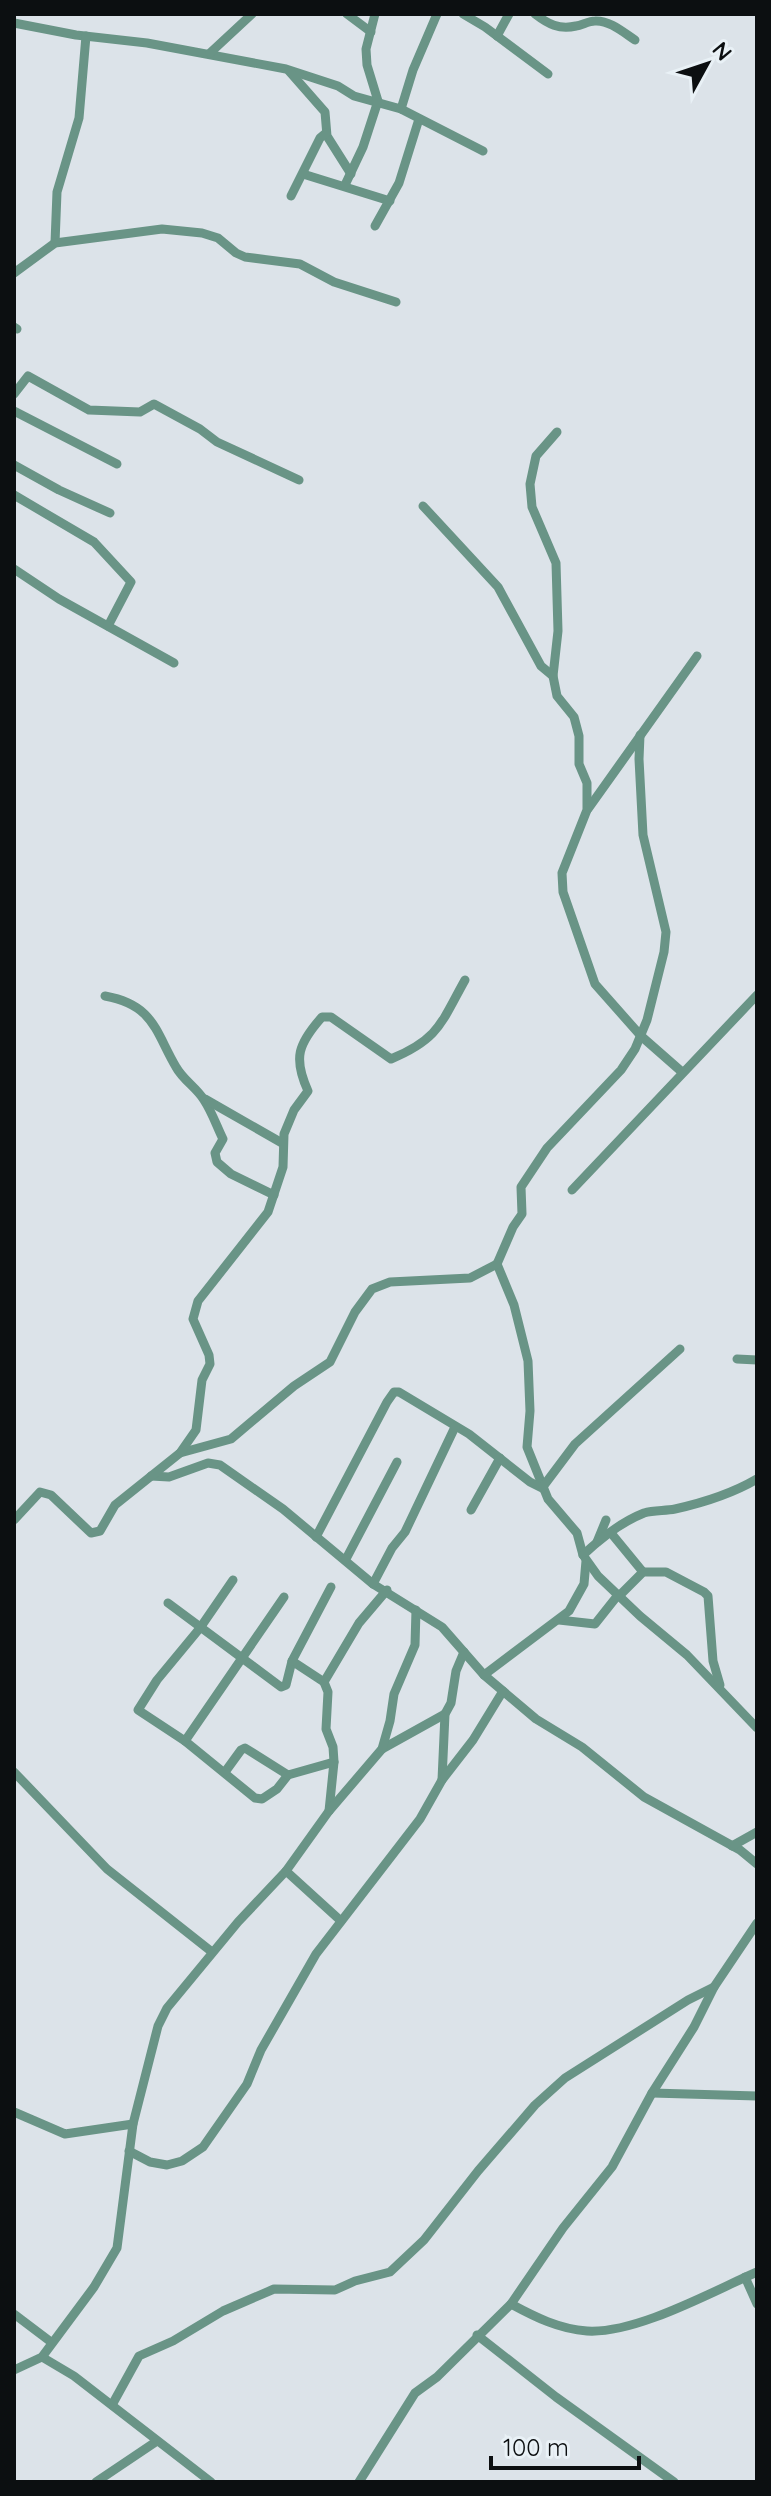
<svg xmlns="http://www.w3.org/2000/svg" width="771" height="2496" font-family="Quicksand,sans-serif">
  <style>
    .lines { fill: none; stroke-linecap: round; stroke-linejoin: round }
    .street { stroke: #699486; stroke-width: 9 }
  </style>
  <rect width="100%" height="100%" fill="#dce3e9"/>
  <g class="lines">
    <g class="street">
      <polyline points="347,14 371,32"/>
      <polyline points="463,14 485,27 548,74"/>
      <path d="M535,14c13,10 24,16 41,12 6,-1 13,-5 19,-5 14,-1 28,11 40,19"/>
      <polyline points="14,23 76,35 147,43 286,69 338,86 354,96 401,109 483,151"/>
      <polyline points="497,36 509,14"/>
      <polyline points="210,53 252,14"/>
      <polyline points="289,71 325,112 327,136 351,174"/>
      <polyline points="401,109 413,70 437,14"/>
      <polyline points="303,174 390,201"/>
      <polyline points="345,185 363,147 378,101 367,65 366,49 375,14"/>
      <polyline points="291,196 320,138 326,133"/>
      <polyline points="375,226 399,183 419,119"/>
      <polyline points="55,243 57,192 79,118 86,36"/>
      <polyline points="14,273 55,243 162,229 202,233 218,238 236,253 245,257 300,264 334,282 396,302"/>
      <polyline points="14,327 17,329"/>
      <polyline points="14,394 28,376 89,410 140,412 154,404 200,429 217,442 299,480"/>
      <polyline points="14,411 117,464"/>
      <polyline points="557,432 536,456 530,484 532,507 556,563 558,631 553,676 557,696 574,717 579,736 579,764 587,783 587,810 562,873 563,892 595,984 641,1036 682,1072"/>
      <polyline points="14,465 59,490 110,513"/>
      <polyline points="14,495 94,542 131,582 108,626"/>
      <polyline points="423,506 498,587 541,666 553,676"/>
      <polyline points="14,569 59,599 174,663"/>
      <polyline points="640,735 639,759 643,835 666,932 664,952 647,1020 635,1049 621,1070 547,1148 521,1187 522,1214 513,1227 497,1264 514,1305 528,1361 530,1411 527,1447 548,1499 577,1533 583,1555 598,1576 640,1616 687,1655 757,1728"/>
      <polyline points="588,809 697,656"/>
      <path d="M105,996c49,9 50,35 71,71 7,13 21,21 28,33 8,12 13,27 19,39l-8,14 2,9 14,12 43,21"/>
      <polyline points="205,1099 282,1143"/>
      <polyline points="572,1190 757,995"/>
      <polyline points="737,1359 757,1360"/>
      <polyline points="180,1453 231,1439 294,1386 330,1362 355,1312 372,1289 390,1282 470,1278 497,1264"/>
      <polyline points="151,1476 169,1477 208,1463 220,1465 283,1509 373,1584 442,1627 484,1675 536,1719 582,1747 644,1797 740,1850 757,1864"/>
      <polyline points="471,1510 500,1458"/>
      <path d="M14,1520l26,-28 11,3 40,38 9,-2 15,-26 65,-52 16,-23 6,-50 8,-16 -1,-9 -16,-36 5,-18 70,-89 15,-45 1,-33 10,-24 14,-19c-15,-33 -10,-47 14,-74h9l60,42c48,-20 50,-36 74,-79"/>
      <polyline points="611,1533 643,1572"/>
      <polyline points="316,1537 387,1402 394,1392 399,1392 469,1434 530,1482 542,1488 575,1444 680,1349"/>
      <polyline points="597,1542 606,1520"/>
      <path d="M583,1555c17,-16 38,-33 61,-42 10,-3 21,-2 31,-4 27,-6 58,-16 82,-30"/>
      <polyline points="346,1559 397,1462"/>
      <polyline points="233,1580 200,1628 157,1680 138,1710 185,1741 255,1798 262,1799 277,1789 288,1775 334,1762"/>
      <polyline points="373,1584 392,1548 405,1532 455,1427"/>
      <polyline points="619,1596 643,1572 666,1572 704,1592 708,1596 713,1661 720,1685"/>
      <polyline points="168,1603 281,1687 286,1685 292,1661 324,1682"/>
      <polyline points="559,1620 595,1624 618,1595"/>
      <polyline points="292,1661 331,1587"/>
      <polyline points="484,1675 569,1611 584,1584 586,1561"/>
      <polyline points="185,1741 284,1597"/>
      <polyline points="382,1749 445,1714"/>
      <polyline points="14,1772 107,1869 212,1952"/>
      <polyline points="225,1772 241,1750 245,1748 288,1775"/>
      <polyline points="442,1780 445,1714 451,1703 456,1671 464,1652"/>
      <polyline points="329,1811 334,1762 333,1747 326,1729 328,1692 324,1682 359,1623 387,1590"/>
      <polyline points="732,1846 757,1832"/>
      <polyline points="286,1871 341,1921"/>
      <polyline points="652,2093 757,2096"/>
      <polyline points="14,2112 65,2134 133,2124"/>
      <polyline points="129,2151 150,2162 167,2165 182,2161 203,2147 247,2084 261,2050 316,1954 420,1819 442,1780 473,1740 503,1691"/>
      <polyline points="745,2277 757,2304"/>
      <path d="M511,2304c24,13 48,25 76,27 49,3 124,-39 170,-59"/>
      <polyline points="14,2314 51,2342"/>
      <polyline points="477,2335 556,2397 674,2482"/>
      <polyline points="42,2357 74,2376 211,2482"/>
      <polyline points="14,2370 42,2357 94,2287 117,2248 133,2124 158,2026 167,2008 238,1922 286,1871 329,1811 382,1749 390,1721 394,1694 415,1645 416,1610"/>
      <polyline points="112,2405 139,2356 173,2341 223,2311 274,2289 335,2290 355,2281 390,2272 424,2240 478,2171 535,2105 565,2078 688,2000 714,1987"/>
      <polyline points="96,2482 157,2441"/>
      <polyline points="359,2482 415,2393 437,2377 511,2304 563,2228 612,2167 652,2093 694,2027 714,1987 757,1923"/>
    </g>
  </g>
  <rect width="771" height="2496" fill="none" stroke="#0c0f11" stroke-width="32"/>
  <g transform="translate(707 64) rotate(50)" stroke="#e9f1f6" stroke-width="6" paint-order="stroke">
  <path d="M0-6L14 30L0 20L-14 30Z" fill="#0c0f11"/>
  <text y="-12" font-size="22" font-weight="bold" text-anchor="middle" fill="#0c0f11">N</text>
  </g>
  <path d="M491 2456v12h148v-12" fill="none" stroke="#0c0f11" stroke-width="4"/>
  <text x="503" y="2456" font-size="24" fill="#0c0f11" stroke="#e9f1f6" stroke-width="6" paint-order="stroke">100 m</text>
</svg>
